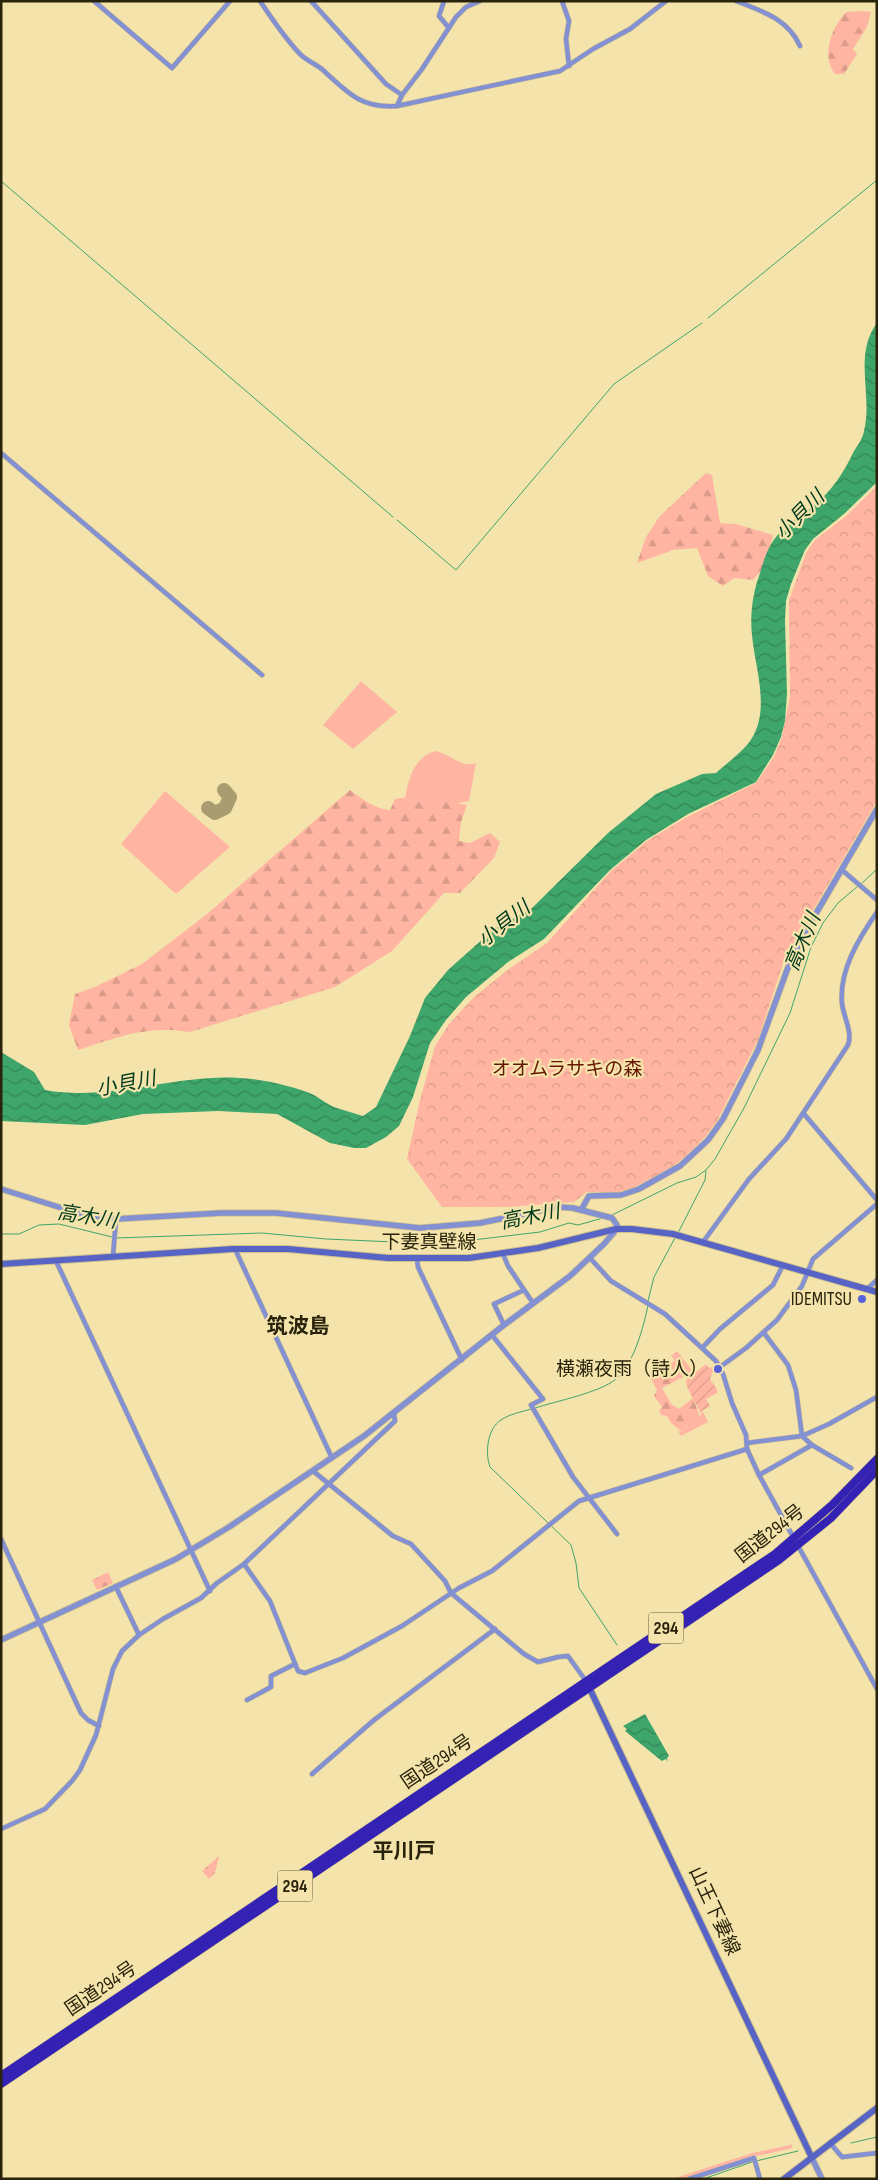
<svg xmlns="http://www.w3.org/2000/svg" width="878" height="2180" font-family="'Sofia Sans Condensed','Noto Sans JP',sans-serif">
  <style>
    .grass { fill: #ffb5a2 }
    .forest { fill: url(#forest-firs) }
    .cemetery { fill: url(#cemetery-stones) }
    .park { fill: url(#park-crowns) }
    .garden { fill: url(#garden-furrows) }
    .water { fill: url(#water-waves) }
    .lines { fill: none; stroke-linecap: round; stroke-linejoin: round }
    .stream { stroke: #3ea56b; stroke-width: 1 }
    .taxiway { stroke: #a89c70; stroke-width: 14 }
    .minor-casing { stroke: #cfc18e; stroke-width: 5.5 }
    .tertiary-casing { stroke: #cfc18e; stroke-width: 7 }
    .secondary-casing { stroke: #cfc18e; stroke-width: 8 }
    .trunk-casing { stroke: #cfc18e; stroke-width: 9 }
    .minor { stroke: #8390d2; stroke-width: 4.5 }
    .tertiary { stroke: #8390d2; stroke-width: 5.5 }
    .secondary { stroke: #5763c5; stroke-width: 6 }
    .trunk { stroke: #3422b4; stroke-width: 8 }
    .poi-dot { fill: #5660d7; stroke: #f4e4ab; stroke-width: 2 }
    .labels { text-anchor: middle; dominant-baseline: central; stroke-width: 4.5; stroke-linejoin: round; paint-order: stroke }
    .shield { fill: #f4e4ab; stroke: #665d3c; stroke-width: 1 }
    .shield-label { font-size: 18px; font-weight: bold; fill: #29230c }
    .park-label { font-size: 19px; fill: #661702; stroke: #f4e4ab }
    .street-label { font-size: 19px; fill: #29230c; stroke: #f4e4ab }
    .poi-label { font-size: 19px; fill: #29230c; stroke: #f4e4ab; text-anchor: end }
    .water-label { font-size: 20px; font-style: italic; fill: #003a1d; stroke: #f4e4ab }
    .quarter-label { font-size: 21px; font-weight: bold; fill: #29230c; stroke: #f4e4ab }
  </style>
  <defs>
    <pattern id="forest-firs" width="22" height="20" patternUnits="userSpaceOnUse" patternTransform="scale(1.25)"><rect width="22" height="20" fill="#ffb5a2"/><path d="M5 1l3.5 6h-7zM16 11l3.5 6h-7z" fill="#db9b8a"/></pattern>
    <pattern id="cemetery-stones" width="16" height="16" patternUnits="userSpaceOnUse" patternTransform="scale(1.25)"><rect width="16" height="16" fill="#ffb5a2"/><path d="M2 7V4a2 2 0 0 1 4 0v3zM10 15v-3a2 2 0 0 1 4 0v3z" fill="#db9b8a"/></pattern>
    <pattern id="park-crowns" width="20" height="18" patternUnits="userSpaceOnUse" patternTransform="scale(1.25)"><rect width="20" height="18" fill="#ffb5a2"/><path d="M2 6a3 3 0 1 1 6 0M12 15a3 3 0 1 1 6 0" fill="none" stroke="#db9b8a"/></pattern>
    <pattern id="garden-furrows" width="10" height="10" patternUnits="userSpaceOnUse" patternTransform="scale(1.25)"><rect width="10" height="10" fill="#ffb5a2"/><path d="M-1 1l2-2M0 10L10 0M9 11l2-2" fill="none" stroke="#db9b8a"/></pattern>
    <pattern id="water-waves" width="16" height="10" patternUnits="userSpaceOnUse" patternTransform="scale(1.25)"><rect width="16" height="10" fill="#3ea56b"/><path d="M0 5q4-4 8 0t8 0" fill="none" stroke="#348656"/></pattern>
  </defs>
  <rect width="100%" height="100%" fill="#f4e4ab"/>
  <g class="grass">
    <polygon points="361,681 397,712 353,749 323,725"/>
    <path d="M435,751c14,2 28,18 41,12l-7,38 -23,5 -41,-6c3,-20 8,-42 30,-49z"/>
    <polygon points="165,791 230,847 176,894 121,844"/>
    <polygon points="677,1351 692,1370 680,1379 680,1375 675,1373 668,1364 675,1361 671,1356"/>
    <polygon points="702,1410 708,1422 681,1436 678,1431 682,1432 691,1420 700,1417"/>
    <polygon points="792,2143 792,2148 753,2157 687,2178 672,2179 752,2153 790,2145"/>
  </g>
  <g class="forest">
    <path d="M863,11l8,1 -4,15 -14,22 4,5 -13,20h-9c-14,-18 -4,-46 11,-62z"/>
    <polygon points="706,473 712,475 720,523 736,524 773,535 765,567 753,580 734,578 723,586 708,576 697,548 673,550 637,563 646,537 659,517"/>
    <path d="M350,790c12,9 25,19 40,20l5,-11 18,-3 54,9 -6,17 -2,19 11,2 20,-10 10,9 -6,16 -34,35h-16l-52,58 -57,36 -145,45c-44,-7 -71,5 -112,18l-9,-25 6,-31 22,-8 45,-22 65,-50z"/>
    <polygon points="665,1363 667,1364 663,1369 669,1376 675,1373 680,1374 681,1378 662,1388 671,1404 679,1409 693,1398 700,1417 691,1420 682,1432 670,1422 667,1416 661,1415 659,1410 662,1407 654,1396 657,1390 650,1377"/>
  </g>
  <g class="cemetery">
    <polygon points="108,1572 113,1583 97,1590 92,1580"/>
    <polygon points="219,1856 215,1873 209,1879 202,1871"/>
  </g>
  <polygon class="park" points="877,486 877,801 785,958 758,1040 717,1121 705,1137 687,1155 671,1168 633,1188 620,1192 587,1192 574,1202 507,1207 442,1207 407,1159 420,1100 435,1046 449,1024 474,997 509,969 547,943 611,871 647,841 687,817 756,783 774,757 782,737 790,696 789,600 806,553 815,540 846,516"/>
  <path class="garden" d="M715,1363l2,5 -4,3 -3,8 7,10v4l-11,6 4,7 -10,6c-4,-10 -14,-22 -14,-32l20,-16 3,4 6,-2z"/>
  <g class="water">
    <path d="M877,323v159l-33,32 -31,25 -8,11 -14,34 -5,17 -1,19 2,74 -2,27 -4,16 -8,18 -17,27 -68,32 -42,26 -36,30 -66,69 -36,23 -42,35 -20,23 -16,23 -17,54 -14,29 -13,11 -20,11h-12l-24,-5 -53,-29 -59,-3 -75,3 -58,11 -84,-4v-69l33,20 11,18c65,12 129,-16 194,-12 23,1 54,8 75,17 7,4 13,9 20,12 9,3 19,6 29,9l13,-9 34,-71 15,-38 23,-28 46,-41 37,-20 77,-76 48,-39 46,-20 14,-1c10,-9 22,-18 31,-28 26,-31 8,-75 5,-110 -2,-18 0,-36 5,-53 4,-11 7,-25 13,-36 9,-17 29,-29 44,-41 19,-15 30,-33 40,-54 4,-6 9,-13 10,-20 9,-36 -11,-76 13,-108z"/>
    <polygon points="645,1714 669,1756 667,1758 668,1762 666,1759 662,1761 658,1758 625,1731 627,1729 623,1726"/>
  </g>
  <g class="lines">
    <g class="stream">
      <polyline points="1,181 393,517"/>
      <polyline points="708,318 877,180"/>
      <polyline points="397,520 456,570 614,384 702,323"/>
      <polyline points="861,884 877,869"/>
      <polyline points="612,1215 677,1183 696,1177 706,1170 715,1159 744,1108 790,1013 811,947 823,923 838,903 858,886"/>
      <polyline points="678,1233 705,1180 706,1171"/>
      <polyline points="1,1234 19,1234 39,1225 59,1224 112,1237"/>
      <polyline points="116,1238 262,1233 326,1239 417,1243 456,1242 540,1232 569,1223 578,1225 603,1218"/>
      <polyline points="648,1301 654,1277 676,1236"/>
      <path d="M535,1408c21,-7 64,-15 81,-29 17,-13 28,-53 32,-74"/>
      <path d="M531,1409c-10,3 -21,5 -30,11 -14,9 -16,33 -11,47l81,78 5,18 3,25 38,57"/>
      <polyline points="851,2143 877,2137"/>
      <polyline points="703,2179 752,2162 798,2151"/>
    </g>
    <polyline class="taxiway" points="208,808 215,813 225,808 230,797 224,790"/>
    <g class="minor-casing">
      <g id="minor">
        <polyline points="94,1 172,68 230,1"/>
        <path d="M260,1c12,18 25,37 39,52 7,8 18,11 25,18 24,22 38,38 73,35l163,-35 33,-22 37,-20 36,-28"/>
        <polyline points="311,1 386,84 402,95"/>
        <polyline points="444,1 439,16 449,28"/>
        <polyline points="562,1 569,21 566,39 569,66"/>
        <path d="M736,1c26,10 52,18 64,45"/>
        <polyline points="397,106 402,95 422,69 456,17 466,7 480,1"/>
        <polyline points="1,453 262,675"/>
        <polyline points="842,870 877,900"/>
        <polyline points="804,1114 877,1200"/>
        <path d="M703,1242l46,-63 37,-40 62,-94c5,-13 -5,-29 -6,-42 -3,-33 17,-65 35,-91"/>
        <polyline points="235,1249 332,1458"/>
        <polyline points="503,1254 508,1266 533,1303"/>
        <polyline points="113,1256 116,1219"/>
        <polyline points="590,1258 611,1281 665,1314 716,1361 723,1374 732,1403 746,1435 747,1449 759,1475 877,1689"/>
        <polyline points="417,1259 418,1267 462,1360"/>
        <polyline points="56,1261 210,1591"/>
        <polyline points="867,1289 877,1280"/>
        <polyline points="504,1325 494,1304 524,1290"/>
        <polyline points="764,1333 788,1365 796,1390 802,1436 829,1424 877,1397"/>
        <polyline points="492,1335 543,1399 531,1405 573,1477 617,1534"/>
        <polyline points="703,1347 720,1329 773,1285 783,1265"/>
        <polyline points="720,1367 746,1348 777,1320 802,1286 813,1259 877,1204"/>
        <polyline points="747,1443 802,1436 812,1445 851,1468"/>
        <polyline points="313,1471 393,1536 411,1544 445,1581 451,1593 524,1654 538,1662 558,1657 568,1656 586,1681"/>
        <polyline points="759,1475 812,1445"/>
        <polyline points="1,1539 81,1713 88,1720 99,1726"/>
        <polyline points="244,1564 270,1601 298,1671 305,1673 343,1658 402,1626 459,1588 492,1571 579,1501 747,1449"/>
        <polyline points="116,1587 139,1635"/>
        <polyline points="247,1700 271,1687 271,1676 295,1664"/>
        <polyline points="312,1774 374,1720 495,1629"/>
        <polyline points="1,1829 45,1809 72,1781 80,1770 96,1735 113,1669 122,1651 139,1635 163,1619 201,1598 217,1583 244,1564 395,1421 394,1414"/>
        <polyline points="830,2143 842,2157 877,2153"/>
        <polyline points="689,2179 754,2158 760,2179"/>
      </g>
    </g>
    <g class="tertiary-casing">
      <g id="tertiary">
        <polyline points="1,1189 81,1214 116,1219 221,1213 276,1213 420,1228 480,1223 558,1207 573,1208 612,1218 617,1225 615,1231 604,1244 570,1276 504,1325 364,1436 229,1527 176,1559 1,1640"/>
        <polyline points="581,1210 589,1196 621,1195 639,1189 680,1166 708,1140 723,1119 758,1050 787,970 804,934 877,809"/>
        <polyline points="811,2156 822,2179"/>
      </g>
    </g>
    <g class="secondary-casing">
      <g id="secondary">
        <polyline points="1,1264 233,1249 288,1249 388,1258 469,1258 538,1248 616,1229 632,1229 673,1234 877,1292"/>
        <polyline points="588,1685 811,2156"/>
        <polyline points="784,2179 877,2108"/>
      </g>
    </g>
    <g class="trunk-casing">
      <g id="trunk">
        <polyline points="1,2076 775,1554 832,1505 877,1459"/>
        <polyline points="1,2084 779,1560 831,1518 877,1470"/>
      </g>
    </g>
    <use href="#minor" class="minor"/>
    <use href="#tertiary" class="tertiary"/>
    <use href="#secondary" class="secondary"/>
    <use href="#trunk" class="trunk"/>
  </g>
  <g class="poi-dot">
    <circle cx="862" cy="1299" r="5"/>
    <circle cx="718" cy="1369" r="5"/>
  </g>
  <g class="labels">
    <g class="shield">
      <rect x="648.5" y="1612.5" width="35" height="31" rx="4"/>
      <rect x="277.5" y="1870.5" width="35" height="31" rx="4"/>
    </g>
    <g class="shield-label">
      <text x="666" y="1628">294</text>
      <text x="295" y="1886">294</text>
    </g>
    <g class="park-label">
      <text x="567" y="1069">オオムラサキの森</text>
    </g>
    <g class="street-label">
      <text x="429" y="1242">下妻真壁線</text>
      <text transform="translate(770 1534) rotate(-38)">国道294号</text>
      <text transform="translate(437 1762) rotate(-34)">国道294号</text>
      <text transform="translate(714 1911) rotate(65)">山王下妻線</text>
      <text transform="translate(101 1989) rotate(-34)">国道294号</text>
    </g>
    <g class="poi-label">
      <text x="852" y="1299">IDEMITSU</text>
      <text x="708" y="1369">横瀬夜雨（詩人）</text>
    </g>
    <g class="water-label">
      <text transform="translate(800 515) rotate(-45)">小貝川</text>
      <text transform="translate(504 924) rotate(-38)">小貝川</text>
      <text transform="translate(803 942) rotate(-67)">高木川</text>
      <text transform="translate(126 1084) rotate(-11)">小貝川</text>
      <text transform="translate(87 1217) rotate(9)">高木川</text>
      <text transform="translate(530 1217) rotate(-11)">高木川</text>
    </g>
    <g class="quarter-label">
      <text x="298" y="1326">筑波島</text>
      <text x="404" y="1851">平川戸</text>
    </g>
  </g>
  <rect width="878" height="2180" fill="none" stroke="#29230c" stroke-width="5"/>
</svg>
